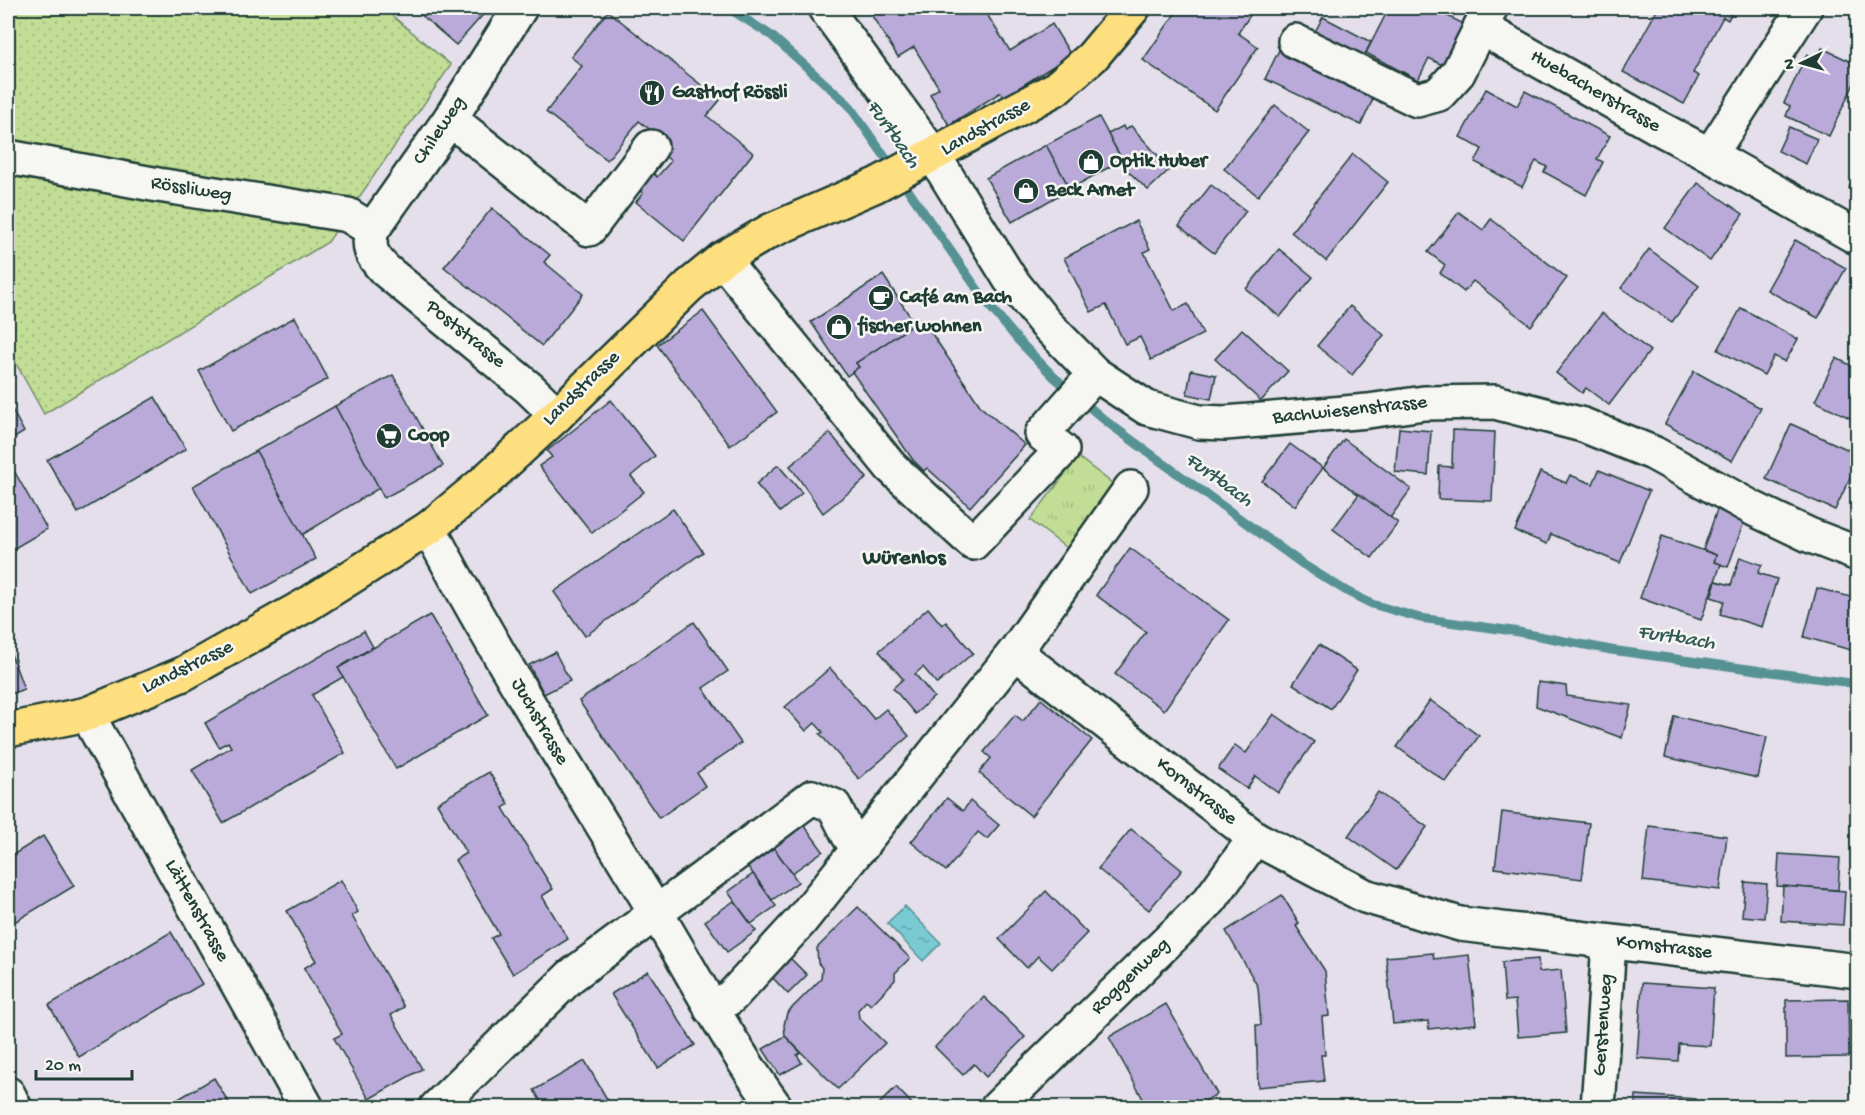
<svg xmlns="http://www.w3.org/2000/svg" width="1865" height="1115" font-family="'Gochi Hand',sans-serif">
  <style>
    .grass { fill: url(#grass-dots); stroke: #708d64; stroke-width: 1.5 }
    .park { fill: url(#park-tufts); stroke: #708d64; stroke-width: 1.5 }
    .water { fill: url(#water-ripples); stroke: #569294; stroke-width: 1.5 }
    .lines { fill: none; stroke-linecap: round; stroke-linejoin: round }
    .stream { stroke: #569294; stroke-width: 9 }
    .building { fill: #b9aada; stroke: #1f3d34; stroke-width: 1.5 }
    .minor-casing { stroke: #1f3d34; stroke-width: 38 }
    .major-casing { stroke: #1f3d34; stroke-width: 38 }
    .minor { stroke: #f6f6f2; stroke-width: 33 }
    .major { stroke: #fddf80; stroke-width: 33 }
    .labels { text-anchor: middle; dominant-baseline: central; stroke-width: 5; stroke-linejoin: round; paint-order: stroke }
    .street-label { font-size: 20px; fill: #1f3d34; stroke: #f6f6f2 }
    .poi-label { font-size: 20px; font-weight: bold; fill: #1f3d34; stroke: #f6f6f2; text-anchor: start }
    .water-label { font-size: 21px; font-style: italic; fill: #315954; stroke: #f6f6f2 }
    .quarter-label { font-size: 22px; font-weight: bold; fill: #1f3d34; stroke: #f6f6f2 }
  </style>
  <defs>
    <pattern id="grass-dots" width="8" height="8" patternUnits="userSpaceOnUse" patternTransform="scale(1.5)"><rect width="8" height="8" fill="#c2dd95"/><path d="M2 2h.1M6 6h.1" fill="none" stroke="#a6bf81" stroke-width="1.8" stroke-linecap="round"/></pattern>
    <pattern id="park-tufts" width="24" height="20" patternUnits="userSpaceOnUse" patternTransform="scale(1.5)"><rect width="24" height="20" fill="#c2dd95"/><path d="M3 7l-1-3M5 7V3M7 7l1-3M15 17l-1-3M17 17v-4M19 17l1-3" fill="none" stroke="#a6bf81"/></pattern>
    <pattern id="water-ripples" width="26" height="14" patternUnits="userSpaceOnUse" patternTransform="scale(1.5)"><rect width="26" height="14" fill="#7acad4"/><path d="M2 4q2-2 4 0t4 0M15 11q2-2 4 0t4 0" fill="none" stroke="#63a5ad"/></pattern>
  </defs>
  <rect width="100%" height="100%" fill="#e4dfeb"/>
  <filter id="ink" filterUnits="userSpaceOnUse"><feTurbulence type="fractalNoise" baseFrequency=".0167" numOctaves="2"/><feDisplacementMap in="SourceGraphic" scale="12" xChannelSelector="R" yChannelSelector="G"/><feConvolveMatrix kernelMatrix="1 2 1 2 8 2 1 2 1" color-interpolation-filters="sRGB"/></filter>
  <g filter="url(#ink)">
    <polygon class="grass" points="8,8 383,8 451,65 328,242 44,414 8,349"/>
    <polygon class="park" points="1078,457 1121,490 1073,553 1030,520"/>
    <polygon class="water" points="905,906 941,943 923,961 887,923"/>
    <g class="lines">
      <polyline class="stream" points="728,8 772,36 848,104 987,303 1018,340 1054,377 1107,422 1163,463 1304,565 1348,592 1372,604 1420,618 1513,631 1611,650 1858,684"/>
    </g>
    <g class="building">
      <polygon points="413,8 489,8 456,45"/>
      <polygon points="867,8 960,8 965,15 977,8 983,8 1010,51 1052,24 1071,55 1004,97 1001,92 949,125 930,94 939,88 914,47 898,57"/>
      <polygon points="1179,8 1255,8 1238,33 1258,47 1215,110 1143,60"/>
      <polygon points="1389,8 1431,8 1464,24 1442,65 1429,58 1418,80 1366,53"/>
      <polygon points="1658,8 1734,8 1728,20 1723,17 1693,73 1699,76 1684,104 1623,72"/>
      <polygon points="608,11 720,100 707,116 753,153 684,241 636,202 643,193 635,187 649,169 657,177 671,161 655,148 662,139 639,121 607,160 546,112 582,66 571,57"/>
      <polygon points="1323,17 1371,42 1360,64 1311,39"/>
      <polygon points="1280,48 1332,73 1330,78 1373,99 1361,125 1265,79"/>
      <polygon points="1822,48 1858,65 1858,75 1829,136 1786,116 1790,106 1784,103 1807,54 1817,59"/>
      <polygon points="1486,89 1517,106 1525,91 1610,136 1597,159 1603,162 1586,195 1544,172 1547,167 1536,161 1522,187 1475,162 1482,149 1460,137"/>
      <polygon points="1275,105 1309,132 1258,196 1224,169"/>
      <polygon points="1099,117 1122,160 1070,189 1046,145"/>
      <polygon points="1123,126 1125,130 1131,126 1170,169 1148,190 1129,172 1108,134"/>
      <polygon points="1789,127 1817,139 1806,164 1778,151"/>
      <polygon points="1046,145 1070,189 1012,222 986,178"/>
      <polygon points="1353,154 1388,182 1326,261 1291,232"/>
      <polygon points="1858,170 1858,192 1849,188"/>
      <polygon points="1698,183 1743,214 1710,261 1665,228"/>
      <polygon points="1211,185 1246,211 1214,253 1179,226"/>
      <polygon points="492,208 550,255 544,262 583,294 542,346 444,267"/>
      <polygon points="1459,212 1483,230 1491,219 1567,278 1531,326 1473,281 1464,292 1440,273 1445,265 1428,252"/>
      <polygon points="1136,221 1150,249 1144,252 1174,311 1188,304 1203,334 1151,360 1140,337 1125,344 1106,305 1091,312 1064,258"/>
      <polygon points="1795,240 1846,268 1818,318 1767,290"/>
      <polygon points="1279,249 1313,277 1280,317 1246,289"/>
      <polygon points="1649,249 1699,286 1672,322 1621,288"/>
      <polygon points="883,275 915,324 856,363 859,367 847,376 811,322"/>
      <polygon points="1350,306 1384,335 1352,375 1317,346"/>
      <polygon points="1741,308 1798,339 1785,362 1774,356 1764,375 1718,350"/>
      <polygon points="703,311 777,412 730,446 657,345"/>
      <polygon points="1602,313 1650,351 1609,405 1586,388 1582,393 1556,373"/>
      <polygon points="295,317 328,379 231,431 199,371"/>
      <polygon points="922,319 981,407 1025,445 970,507 927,468 924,471 913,460 852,372 859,367 856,363"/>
      <polygon points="1242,329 1288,371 1261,401 1215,359"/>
      <polygon points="1836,358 1858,369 1858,411 1854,420 1815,401"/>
      <polygon points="1191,370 1216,375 1211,399 1187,394"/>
      <polygon points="1694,371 1761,408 1732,461 1665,424"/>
      <polygon points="393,375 443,466 384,498 335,406"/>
      <polygon points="155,397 186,449 78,513 47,460"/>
      <polygon points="611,400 655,456 631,476 644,492 592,533 539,466 552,457 547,451"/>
      <polygon points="8,402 24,432 8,442"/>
      <polygon points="335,406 379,488 302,535 256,451"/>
      <polygon points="1791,424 1858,454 1858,460 1835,510 1766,479"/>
      <polygon points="1399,428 1431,431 1428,475 1395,472"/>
      <polygon points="1453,430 1495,432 1492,501 1438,499 1439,466 1452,467"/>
      <polygon points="830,433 867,478 823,513 790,466"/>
      <polygon points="1344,439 1411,489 1390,518 1323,468"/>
      <polygon points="1290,444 1323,468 1295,506 1262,481"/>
      <polygon points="256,451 316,559 252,594 193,486"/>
      <polygon points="778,465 802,493 780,512 756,484"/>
      <polygon points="13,469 47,529 8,552 8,472"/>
      <polygon points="1599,470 1649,491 1620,563 1551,534 1547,544 1515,531 1540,472 1566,483 1570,475 1593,484"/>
      <polygon points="1359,494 1398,523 1372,558 1333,529"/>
      <polygon points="1718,507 1744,522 1728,567 1714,562 1716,555 1703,550"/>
      <polygon points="673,509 703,552 585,636 554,592"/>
      <polygon points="1662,536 1716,555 1714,562 1721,564 1701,620 1640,598"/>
      <polygon points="1130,548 1229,620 1164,710 1115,674 1146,632 1096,595"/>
      <polygon points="1740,557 1762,565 1758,573 1777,579 1762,627 1720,614 1724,601 1711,597 1716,581 1731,585"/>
      <polygon points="1817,588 1858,599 1858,652 1804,637"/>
      <polygon points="928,608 942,625 946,622 973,653 937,684 923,667 915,674 934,697 915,714 893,688 903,679 879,651"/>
      <polygon points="430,615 488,715 396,769 338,668"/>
      <polygon points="694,622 728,671 703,688 741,743 697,773 705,786 659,818 579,701"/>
      <polygon points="364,631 373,647 338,668 343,677 312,695 345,753 223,823 192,770 231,747 228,742 219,747 205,723"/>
      <polygon points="1319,645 1357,670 1331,709 1293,684"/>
      <polygon points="8,646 24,689 8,695"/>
      <polygon points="555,652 570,681 544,694 529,665"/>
      <polygon points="830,668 874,719 886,709 909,736 859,779 820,734 823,732 815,723 806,731 785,707"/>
      <polygon points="1538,682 1566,686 1567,696 1631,705 1622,738 1536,706"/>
      <polygon points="1041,699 1092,740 1031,816 979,773 991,758 984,752 1015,715 1023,721"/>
      <polygon points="1430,700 1479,736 1446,782 1397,747"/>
      <polygon points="1274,714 1314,742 1278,793 1255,776 1247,789 1218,769 1235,745 1246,753"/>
      <polygon points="1674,716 1767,737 1758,778 1665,757"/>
      <polygon points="489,772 509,804 503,808 553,889 542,896 568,939 513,974 491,938 499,934 455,860 466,853 437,803"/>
      <polygon points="1378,792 1427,827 1396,870 1348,836"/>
      <polygon points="947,798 963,811 970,801 999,825 987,839 978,832 946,871 911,842"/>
      <polygon points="1502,812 1589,823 1582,879 1495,868"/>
      <polygon points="801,821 823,851 792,873 770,843"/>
      <polygon points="1649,826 1727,836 1720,890 1643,881"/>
      <polygon points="1131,829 1182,870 1149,910 1098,869"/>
      <polygon points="43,836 74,886 8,926 8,858"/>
      <polygon points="774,848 798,882 772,900 748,867"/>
      <polygon points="1779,854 1840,858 1838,890 1777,886"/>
      <polygon points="753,874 776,906 751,924 728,892"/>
      <polygon points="341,880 358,912 352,916 404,1007 391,1015 422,1069 369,1099 334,1038 342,1034 304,968 316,961 287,911"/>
      <polygon points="1745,882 1767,884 1764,918 1742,916"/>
      <polygon points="1783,886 1845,891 1843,925 1781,921"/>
      <polygon points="1046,891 1087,933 1052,969 1038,956 1027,968 999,939"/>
      <polygon points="1282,895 1299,923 1296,926 1325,971 1329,1016 1322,1017 1325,1055 1321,1055 1324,1081 1258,1087 1256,1025 1261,1025 1258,987 1226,931"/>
      <polygon points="734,901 756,931 727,952 705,921"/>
      <polygon points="858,907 910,958 895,973 895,980 871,1005 866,1001 858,1010 859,1018 885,1043 838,1089 785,1036 784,1025 787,1013 821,979 822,968 818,963 817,948"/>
      <polygon points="171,932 202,984 79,1057 49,1005"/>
      <polygon points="1433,953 1434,959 1469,955 1476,1024 1429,1029 1428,1021 1393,1024 1386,957"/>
      <polygon points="790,958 807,975 788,994 772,977"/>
      <polygon points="1538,959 1539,972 1561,970 1566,1033 1518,1037 1515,1000 1505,1001 1502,962"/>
      <polygon points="648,971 695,1045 658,1068 611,994"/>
      <polygon points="1642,983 1714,988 1710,1046 1679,1044 1678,1061 1637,1058"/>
      <polygon points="984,997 1025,1037 986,1077 974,1064 963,1075 935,1047"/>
      <polygon points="1848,999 1849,1057 1786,1058 1786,1000"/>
      <polygon points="1166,1004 1217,1094 1194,1108 1148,1108 1109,1037"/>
      <polygon points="785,1036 801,1053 797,1055 802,1063 780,1075 763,1049"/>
      <polygon points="585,1061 611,1106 539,1108 543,1105 534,1090"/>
      <polygon points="214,1078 232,1108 163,1108"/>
      <polygon points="896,1087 916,1108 875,1108"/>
      <polygon points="1636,1095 1696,1099 1695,1108 1635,1108"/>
      <polygon points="1413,1102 1414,1108 1364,1108"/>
      <rect x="1741" y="1102" width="68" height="6"/>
    </g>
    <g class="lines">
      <g class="minor-casing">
        <g id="minor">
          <path d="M520,8l-70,111 -78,111c-5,19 0,26 13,40l144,118 28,27"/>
          <polyline points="825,8 934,156 1010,279 1045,323 1095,374 1147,408 1199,422 1225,423 1368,411 1424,403 1495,402 1583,425 1653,453 1754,509 1809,535 1858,554"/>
          <polyline points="1480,27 1657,127 1710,155 1805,8"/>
          <polyline points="1295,41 1417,100 1439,94 1458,73 1490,9"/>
          <polyline points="450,119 589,229 651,147"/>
          <polyline points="1710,155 1858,238"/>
          <polyline points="8,157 158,185 348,215 372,230"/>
          <polyline points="722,259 891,467 973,543 1062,450 1042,434 1095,374"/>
          <path d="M429,528c69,131 149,256 226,383 40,66 75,134 121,197"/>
          <polyline points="1015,652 1131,488"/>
          <polyline points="87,714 307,1108"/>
          <polyline points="711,1009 731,997 800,922 1015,652 1255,838 1365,896 1460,924 1858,971"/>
          <polyline points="8,1094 15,1108"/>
          <polyline points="436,1108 571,976 812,797 834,806 849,836 862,846"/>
          <polyline points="997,1108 1210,900 1255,838"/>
          <polyline points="1598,1108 1609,942"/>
        </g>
      </g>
      <g class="major-casing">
        <polyline id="major" points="8,730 87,714 183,674 308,604 429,528 482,484 557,415 689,286 722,259 770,231 876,185 1055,89 1092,57 1133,8"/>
      </g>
      <use href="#minor" class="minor"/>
      <use href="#major" class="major"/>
    </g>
  </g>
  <defs>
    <g id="restaurant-disc" transform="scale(1.35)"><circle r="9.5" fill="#1f3d34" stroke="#f6f6f2"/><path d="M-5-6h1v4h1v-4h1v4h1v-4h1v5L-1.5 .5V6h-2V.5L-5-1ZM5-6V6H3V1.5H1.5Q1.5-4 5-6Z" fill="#fff"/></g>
    <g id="shop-disc" transform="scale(1.35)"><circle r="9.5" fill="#1f3d34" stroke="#f6f6f2"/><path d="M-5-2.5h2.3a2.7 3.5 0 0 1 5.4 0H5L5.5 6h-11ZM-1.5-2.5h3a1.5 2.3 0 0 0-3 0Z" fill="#fff"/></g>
    <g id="cafe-disc" transform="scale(1.35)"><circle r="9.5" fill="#1f3d34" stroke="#f6f6f2"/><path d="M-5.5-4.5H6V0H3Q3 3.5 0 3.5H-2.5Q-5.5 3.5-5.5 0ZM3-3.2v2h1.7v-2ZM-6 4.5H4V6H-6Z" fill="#fff"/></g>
    <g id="supermarket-disc" transform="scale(1.35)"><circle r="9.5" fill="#1f3d34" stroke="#f6f6f2"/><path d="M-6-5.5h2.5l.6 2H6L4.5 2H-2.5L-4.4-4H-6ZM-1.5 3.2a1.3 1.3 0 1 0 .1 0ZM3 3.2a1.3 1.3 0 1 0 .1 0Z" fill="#fff"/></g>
  </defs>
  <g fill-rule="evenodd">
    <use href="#restaurant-disc" x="652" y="93"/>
    <use href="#shop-disc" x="1091" y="162"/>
    <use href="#shop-disc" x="1026" y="191"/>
    <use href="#cafe-disc" x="881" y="298"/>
    <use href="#shop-disc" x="839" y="327"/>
    <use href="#supermarket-disc" x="389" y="436"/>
  </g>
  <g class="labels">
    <g class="street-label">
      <text transform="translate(1595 92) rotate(30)">Huebacherstrasse</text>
      <text transform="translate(986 128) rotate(-29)">Landstrasse</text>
      <text transform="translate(440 131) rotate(-56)">Chileweg</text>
      <text transform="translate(191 190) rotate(9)">Rössliweg</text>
      <text transform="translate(465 335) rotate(39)">Poststrasse</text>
      <text transform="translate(582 389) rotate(-44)">Landstrasse</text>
      <text transform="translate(1350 411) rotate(-6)">Bachwiesenstrasse</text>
      <text transform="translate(188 668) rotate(-26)">Landstrasse</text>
      <text transform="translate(539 722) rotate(60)">Juchstrasse</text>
      <text transform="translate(1196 792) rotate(38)">Kornstrasse</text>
      <text transform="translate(196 911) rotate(61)">Lättenstrasse</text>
      <text transform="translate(1664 948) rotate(7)">Kornstrasse</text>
      <text transform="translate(1131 977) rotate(-44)">Roggenweg</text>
      <text transform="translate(1604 1025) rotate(-86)">Gerstenweg</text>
    </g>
    <g class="poi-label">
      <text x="672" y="93">Gasthof Rössli</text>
      <text x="1110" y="162">Optik Huber</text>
      <text x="1046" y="191">Beck Arnet</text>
      <text x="900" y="298">Café am Bach</text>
      <text x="858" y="327">fischer wohnen</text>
      <text x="408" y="436">Coop</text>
    </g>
    <g class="water-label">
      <text transform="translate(892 135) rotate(55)">Furtbach</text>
      <text transform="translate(1218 481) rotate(36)">Furtbach</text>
      <text transform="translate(1676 639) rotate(9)">Furtbach</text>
    </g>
    <g class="quarter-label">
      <text x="904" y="559">Würenlos</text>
    </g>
  </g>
  <rect width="1865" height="1115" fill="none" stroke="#f6f6f2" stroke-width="30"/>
  <rect x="15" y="15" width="1835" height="1085" fill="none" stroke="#1f3d34" stroke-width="2" filter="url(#ink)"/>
  <g transform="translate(1802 63) rotate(265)" stroke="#f6f6f2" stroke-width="4.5" paint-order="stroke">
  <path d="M0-4.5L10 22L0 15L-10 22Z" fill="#1f3d34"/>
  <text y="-9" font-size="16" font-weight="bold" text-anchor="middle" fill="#1f3d34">N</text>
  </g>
  <path d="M36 1070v9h96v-9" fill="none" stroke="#1f3d34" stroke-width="3"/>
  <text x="45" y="1070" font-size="18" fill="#1f3d34" stroke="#f6f6f2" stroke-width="4.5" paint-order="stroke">20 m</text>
</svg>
